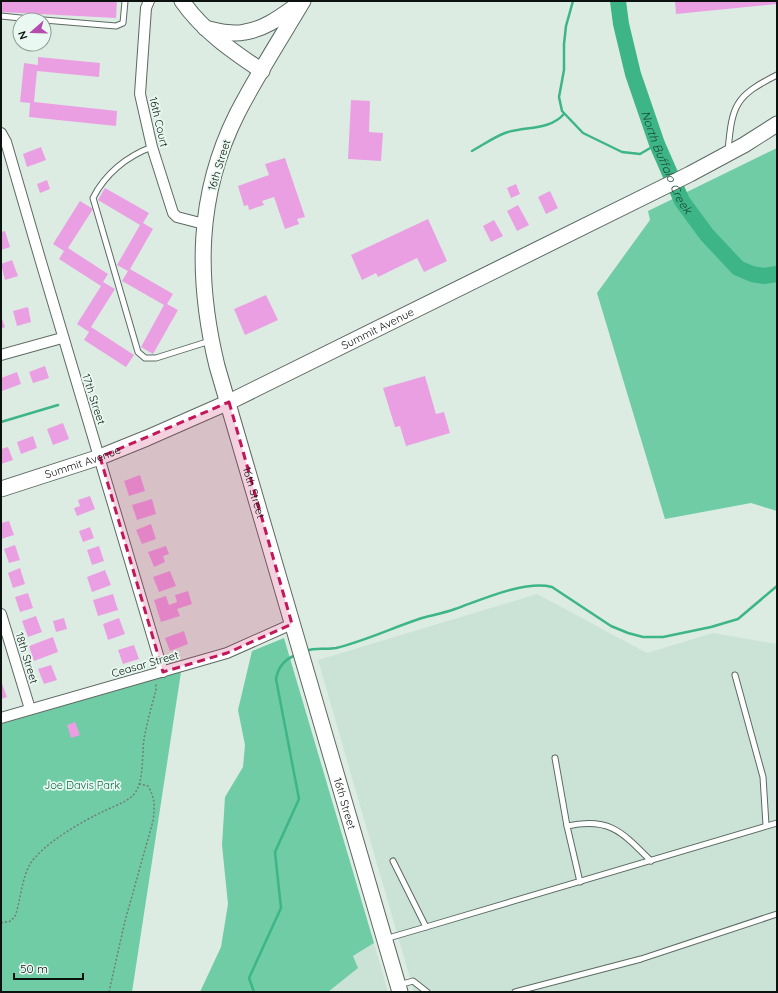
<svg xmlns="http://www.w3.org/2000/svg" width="778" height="993" font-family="Quicksand,sans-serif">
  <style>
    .built { fill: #cbe3d7 }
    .green { fill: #6fcca4 }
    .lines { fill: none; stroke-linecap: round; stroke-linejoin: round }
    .stream { stroke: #3eb587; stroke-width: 2.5 }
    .river { stroke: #3eb587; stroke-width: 16 }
    .building { fill: #eb9fe3 }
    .lane-casing { stroke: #5c6a63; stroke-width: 7 }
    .street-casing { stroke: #5c6a63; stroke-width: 12 }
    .secondary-casing { stroke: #5c6a63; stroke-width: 17 }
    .path { stroke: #737e78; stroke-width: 1.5; stroke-dasharray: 2 2; stroke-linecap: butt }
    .lane { stroke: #fff; stroke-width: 5 }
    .street { stroke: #fff; stroke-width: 10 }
    .secondary { stroke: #fff; stroke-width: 15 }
    .marked { fill: #c2185b; fill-opacity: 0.2; stroke: #c2185b; stroke-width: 3; stroke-dasharray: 8 5; stroke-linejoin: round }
    .labels { text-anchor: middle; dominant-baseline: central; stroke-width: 3.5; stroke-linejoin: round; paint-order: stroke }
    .street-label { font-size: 11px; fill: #0c120f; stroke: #e9f9f1 }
    .park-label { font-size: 11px; fill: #096648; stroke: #e9f9f1 }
    .water-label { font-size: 12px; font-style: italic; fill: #194936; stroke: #e9f9f1 }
  </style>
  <rect width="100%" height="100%" fill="#dcece3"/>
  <g class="built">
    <polygon points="537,594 647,653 713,633 777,644 777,992 414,992 318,660"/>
    <polygon points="374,943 388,992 328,992 358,968 353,956"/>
  </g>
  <g class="green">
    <polygon points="777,148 777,511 751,503 665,519 597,293 650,220 648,211"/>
    <polygon points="284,638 374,943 353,956 358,968 328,992 200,992 221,947 228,904 222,845 225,797 243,767 245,745 238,710 252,651"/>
    <polygon points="181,672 132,992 1,992 1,724"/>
  </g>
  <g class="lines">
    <g class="stream">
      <polyline points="573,1 566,26 564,44 564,70 559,97 562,111 583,133 622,152 640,154 657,144"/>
      <path d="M472,151c11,-6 22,-14 33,-18 20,-7 44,-2 59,-19"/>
      <polyline points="1,422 58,405"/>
      <path d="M306,651c9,-4 20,-1 30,-3 29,-7 58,-21 86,-30 11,-3 22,-5 33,-9 26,-9 69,-29 97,-22l59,39 17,7 15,4h20l48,-10 27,-8 39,-33"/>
      <path d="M254,992l-5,-14 32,-70 -6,-56 24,-53 -23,-120c2,-12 9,-20 20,-24"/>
    </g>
    <path class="river" id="s1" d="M618,1l3,23 12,50 24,70 25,57 25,34 31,33 14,6 12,2 13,-2"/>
  </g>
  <g class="building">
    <polygon points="1,1 117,1 116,18 1,12"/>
    <polygon points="675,1 777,1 777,4 676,14"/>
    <polygon points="38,57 100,63 99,77 37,71 34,102 117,111 116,126 29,117 30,103 20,102 24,63 38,65"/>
    <polygon points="351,100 370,101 369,132 383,133 381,161 348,159"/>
    <polygon points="41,147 46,160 27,167 23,154"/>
    <polygon points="285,158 305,217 297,219 299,224 285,229 274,197 262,201 264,205 249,210 248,205 244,206 238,186 269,175 265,164"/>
    <polygon points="47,180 50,189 40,193 37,184"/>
    <polygon points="516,184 520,194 511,198 507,188"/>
    <polygon points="105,188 149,213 143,223 153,229 130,269 173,294 167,304 178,310 153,354 141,347 164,305 122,281 128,271 117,265 140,225 98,200"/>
    <polygon points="550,191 558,208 546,214 538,197"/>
    <polygon points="80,201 93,209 68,248 108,274 103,282 115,289 91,327 134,355 126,367 84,340 89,332 77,324 101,286 59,259 64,251 53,244"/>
    <polygon points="518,205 529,225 517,231 507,211"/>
    <polygon points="428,219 447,261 424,272 417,258 378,277 376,273 362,280 351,255"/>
    <polygon points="494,220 503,236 491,242 483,226"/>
    <polygon points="5,231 10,247 1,250 1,232"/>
    <polygon points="12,260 18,276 5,280 1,264"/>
    <polygon points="266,295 278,320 245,335 234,309"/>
    <polygon points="28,307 31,322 17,326 13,311"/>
    <polygon points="1,316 5,327 1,329"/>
    <polygon points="45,366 49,378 33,383 29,372"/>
    <polygon points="17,372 21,384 2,391 1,378"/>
    <polygon points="425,376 436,414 444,412 450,433 406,446 400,426 395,427 383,388"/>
    <polygon points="63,423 69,439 53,445 47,429"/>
    <polygon points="33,436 37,448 21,454 17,442"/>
    <polygon points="8,447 13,460 1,464 1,449"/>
    <polygon points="140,475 145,491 129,496 124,481"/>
    <polygon points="90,496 95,509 77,516 74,508 80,506 78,500"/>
    <polygon points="152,499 156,514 137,520 132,505"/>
    <polygon points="9,521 14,535 1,539 1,523"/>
    <polygon points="151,524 156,539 142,544 136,530"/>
    <polygon points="90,527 94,538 83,542 79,531"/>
    <polygon points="15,545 20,560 9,563 4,549"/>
    <polygon points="99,546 104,561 92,565 87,550"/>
    <polygon points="166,546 169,554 163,556 165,562 154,567 148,552"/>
    <polygon points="20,568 25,584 13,588 8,573"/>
    <polygon points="105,570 111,585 92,592 87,577"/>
    <polygon points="170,571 176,586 159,592 153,577"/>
    <polygon points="188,591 192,604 177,609 180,616 161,622 154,600 166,596 169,605 177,602 175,595"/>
    <polygon points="28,593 33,608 20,612 15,597"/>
    <polygon points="113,594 118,610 98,616 93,600"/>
    <polygon points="36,616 42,632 28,637 22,621"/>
    <polygon points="64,618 67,629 56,632 53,621"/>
    <polygon points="119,618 125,634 108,640 103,624"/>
    <polygon points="184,631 188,644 170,651 165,638"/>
    <polygon points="53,637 58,652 34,661 29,646"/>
    <polygon points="134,645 139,659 123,664 118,650"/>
    <polygon points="51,665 57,680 44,684 38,669"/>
    <polygon points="1,681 7,697 1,699"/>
    <polygon points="75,722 80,735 71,738 67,725"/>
  </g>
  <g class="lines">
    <g class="lane-casing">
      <g id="lane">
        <polyline points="1,16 40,20"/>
        <polyline points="44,20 116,26 123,23 125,1"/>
        <path d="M152,147c-25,9 -47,27 -59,51l45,154 7,6h11l54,-17"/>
        <path d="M728,151c4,-46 7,-55 49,-76"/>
        <polyline points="735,675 763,777 766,825"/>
        <polyline points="555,758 567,826"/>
        <path d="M580,882l-13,-56c43,-9 55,6 84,35"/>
        <polyline points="426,927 777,823"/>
        <polyline points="385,939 426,927 393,861"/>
        <polyline points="399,985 413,981 427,992"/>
        <polyline points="515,992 641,959 777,914"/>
      </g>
    </g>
    <g class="street-casing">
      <g id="street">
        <polyline points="149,1 146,8 140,94 152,147 173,213 177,217 204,224"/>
        <path d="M1,133l5,9c51,177 105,353 157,530"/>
        <polyline points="1,355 62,338"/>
        <polyline points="1,614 30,709"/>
        <polyline points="1,718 227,653 292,624"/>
      </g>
    </g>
    <g class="secondary-casing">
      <g id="secondary">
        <path d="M182,1c21,30 50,50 80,70"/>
        <path id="s2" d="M303,1c-22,37 -46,74 -66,113 -41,82 -41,165 -20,252l183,626"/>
        <path d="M205,28c13,3 27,7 40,4 21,-3 39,-18 55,-29"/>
        <path id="s3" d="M1,489l99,-32 47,-19 82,-36 461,-228 54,-29 33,-21"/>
      </g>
    </g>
    <g class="path">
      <path d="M1,923l10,-2 4,-5c6,-16 6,-34 14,-50 11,-21 54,-45 75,-55 10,-5 24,-9 31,-18 10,-13 6,-43 10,-59 3,-15 7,-30 11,-44v-7"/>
      <path d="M109,992l16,-71 28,-100c2,-14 2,-23 -5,-35l-8,-2"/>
    </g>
    <use href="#lane" class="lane"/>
    <use href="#street" class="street"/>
    <use href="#secondary" class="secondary"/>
  </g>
  <path class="marked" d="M229,402l63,222 -65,29 -64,19 -63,-215z"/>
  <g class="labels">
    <g class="street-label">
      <text transform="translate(159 122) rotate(77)">16th Court</text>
      <text transform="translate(219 165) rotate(-73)">16th Street</text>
      <text stroke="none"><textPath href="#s3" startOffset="410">Summit Avenue</textPath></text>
      <text transform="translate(94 399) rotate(72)">17th Street</text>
      <text stroke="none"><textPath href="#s3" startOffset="86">Summit Avenue</textPath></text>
      <text stroke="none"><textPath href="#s2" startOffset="521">16th Street</textPath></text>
      <text transform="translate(27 658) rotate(73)">18th Street</text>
      <text transform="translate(145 664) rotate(-16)">Ceasar Street</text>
      <text stroke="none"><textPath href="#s2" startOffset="845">16th Street</textPath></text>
    </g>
    <g class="park-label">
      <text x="82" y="785">Joe Davis Park</text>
    </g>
    <g class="water-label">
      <text stroke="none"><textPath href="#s1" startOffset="169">North Buffalo Creek</textPath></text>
    </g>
  </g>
  <rect width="778" height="993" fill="none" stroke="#0c120f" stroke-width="4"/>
  <g transform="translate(32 32) rotate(250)"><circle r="19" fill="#e9f9f1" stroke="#919d97"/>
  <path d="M0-3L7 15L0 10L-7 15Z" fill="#b64cae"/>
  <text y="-6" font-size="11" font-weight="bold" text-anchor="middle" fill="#0c120f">N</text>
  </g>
  <path d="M14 973v6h69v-6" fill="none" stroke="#0c120f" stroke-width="2"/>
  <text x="20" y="973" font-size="12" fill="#0c120f" stroke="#e9f9f1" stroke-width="3" paint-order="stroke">50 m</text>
</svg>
